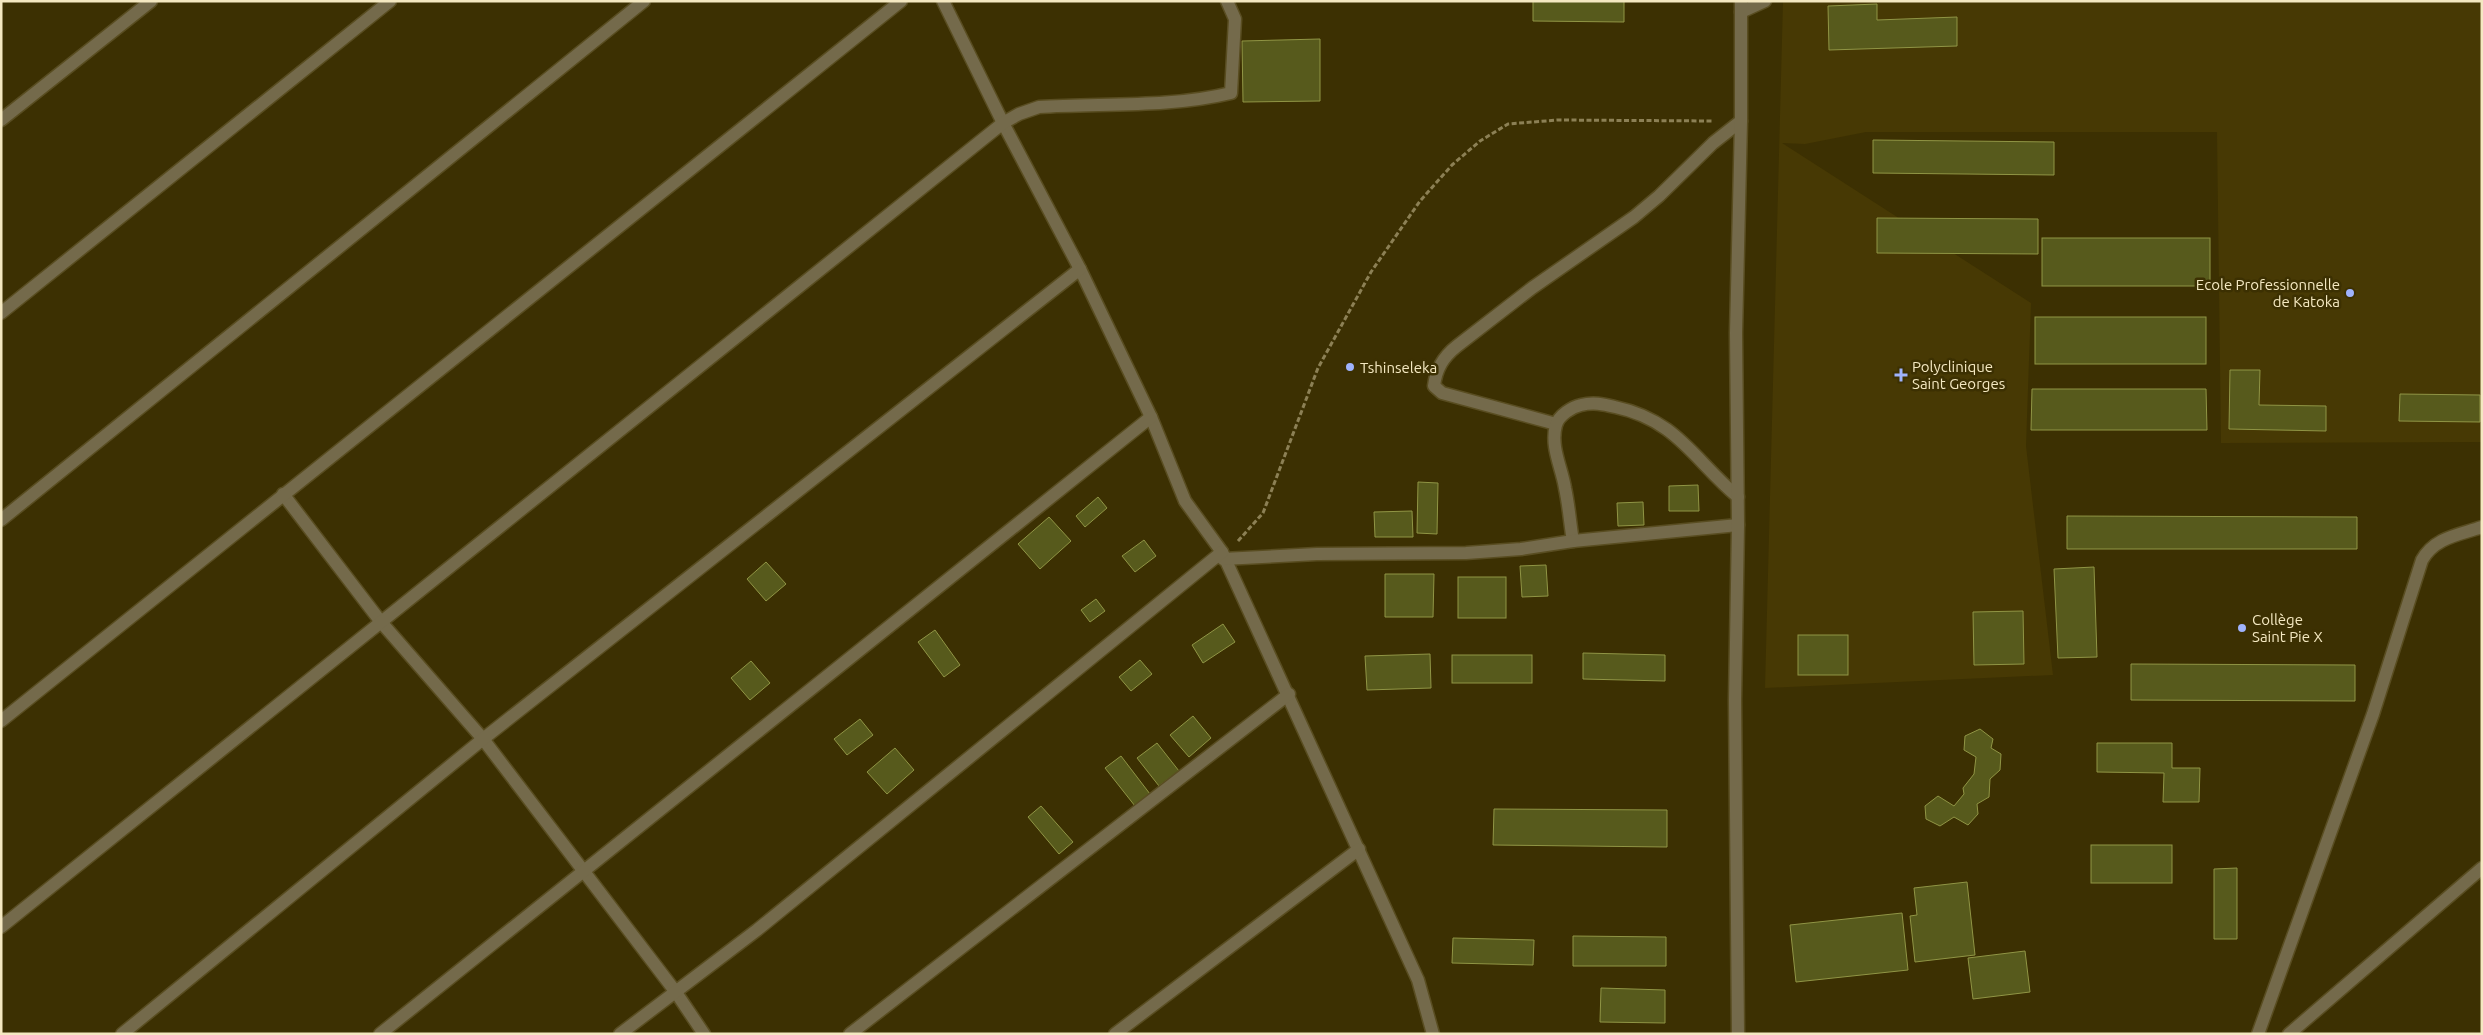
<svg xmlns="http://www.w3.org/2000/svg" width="2483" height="1035" font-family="Ubuntu,sans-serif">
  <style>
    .built { fill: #473904 }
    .building { fill: #575a1c; stroke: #909545 }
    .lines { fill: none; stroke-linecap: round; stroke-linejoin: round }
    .minor-casing { stroke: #594d21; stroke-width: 15 }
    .path { stroke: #8c8055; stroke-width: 3; stroke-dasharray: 5 2.5; stroke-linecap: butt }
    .minor { stroke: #746a4b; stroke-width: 12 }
    .poi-dot { fill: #9fb3fd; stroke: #3c3002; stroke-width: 2 }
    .labels { text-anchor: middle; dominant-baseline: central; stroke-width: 5; stroke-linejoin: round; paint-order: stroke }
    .poi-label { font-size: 15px; fill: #f4e8c1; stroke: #3c3002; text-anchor: start }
  </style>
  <rect width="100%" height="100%" fill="#3c3002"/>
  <polygon class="built" points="1783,1 2482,1 2482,442 2221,443 2217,132 1866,132 1805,144 1782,143 2031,303 2026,446 2053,675 1765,688"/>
  <g class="building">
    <polygon points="1533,1 1624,1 1624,22 1533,21"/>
    <polygon points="1877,4 1877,20 1957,17 1957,46 1829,50 1828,6"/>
    <polygon points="1320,39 1320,101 1243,102 1242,41"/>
    <polygon points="1873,140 2054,142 2054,175 1873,173"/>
    <polygon points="1877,218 2038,219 2038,254 1877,253"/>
    <rect x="2042" y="238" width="168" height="48"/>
    <rect x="2035" y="317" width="171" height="47"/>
    <polygon points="2230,370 2260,370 2259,405 2326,406 2326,431 2229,429"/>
    <polygon points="2032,389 2206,389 2207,430 2031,430"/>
    <polygon points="2400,394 2480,395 2480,422 2399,421"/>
    <polygon points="1418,482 1438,483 1437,534 1417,533"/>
    <polygon points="1698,485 1699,511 1669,511 1669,486"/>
    <polygon points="1098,497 1107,508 1085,527 1076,516"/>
    <polygon points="1643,502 1644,525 1618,526 1617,503"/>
    <polygon points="1412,511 1413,537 1375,537 1374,512"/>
    <polygon points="2067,516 2357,517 2357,549 2067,549"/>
    <polygon points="1049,517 1071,541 1040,569 1018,544"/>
    <polygon points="1144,540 1156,556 1135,572 1122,556"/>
    <polygon points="766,562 786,584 766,601 747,579"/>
    <polygon points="1546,565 1548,596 1522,597 1520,566"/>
    <polygon points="2094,567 2097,657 2058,658 2054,569"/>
    <polygon points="1385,574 1434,574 1433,617 1385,617"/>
    <rect x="1458" y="577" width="48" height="41"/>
    <polygon points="1096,599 1105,611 1090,622 1081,610"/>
    <polygon points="2023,611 2024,664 1974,665 1973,612"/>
    <polygon points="1223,624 1235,642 1203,663 1192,645"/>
    <polygon points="935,630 960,665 944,677 918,642"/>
    <rect x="1798" y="635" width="50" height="40"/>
    <polygon points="1583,653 1665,655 1665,681 1583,679"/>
    <polygon points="1430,654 1431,688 1367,690 1365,656"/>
    <rect x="1452" y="655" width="80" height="28"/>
    <polygon points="1140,660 1152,674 1131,691 1119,677"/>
    <polygon points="751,661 770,683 750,700 731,678"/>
    <polygon points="2131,664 2355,665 2355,701 2131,700"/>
    <polygon points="1193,716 1211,738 1189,757 1170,735"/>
    <polygon points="860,719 873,735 847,755 834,739"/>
    <polygon points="1980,729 1993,739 1991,748 2001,754 2000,770 1990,779 1989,797 1977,804 1978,814 1968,825 1954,817 1940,826 1926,819 1925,806 1938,796 1954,806 1964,794 1963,788 1974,774 1976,757 1964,750 1965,736"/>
    <polygon points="1157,743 1179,771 1159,786 1137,758"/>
    <polygon points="2097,743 2172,743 2172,768 2200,768 2199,802 2163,802 2164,773 2097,772"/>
    <polygon points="895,748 914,770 887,794 867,772"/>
    <polygon points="1121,756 1150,794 1135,806 1105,768"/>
    <polygon points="1041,806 1073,842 1059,854 1028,817"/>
    <polygon points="1494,809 1667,810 1667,847 1493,845"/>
    <rect x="2091" y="845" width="81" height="38"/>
    <polygon points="2237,868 2237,939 2214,939 2214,869"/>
    <polygon points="1967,882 1975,955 1915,962 1910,916 1917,915 1914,888"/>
    <polygon points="1902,913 1908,970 1796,982 1790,925"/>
    <polygon points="1573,936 1666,937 1666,966 1573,966"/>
    <polygon points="1453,938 1534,940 1533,965 1452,963"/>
    <polygon points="2025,951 2030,992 1973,999 1968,958"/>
    <polygon points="1601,988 1665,990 1665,1023 1600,1022"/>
  </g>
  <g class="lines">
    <g class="minor-casing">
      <g id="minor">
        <polyline points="943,1 1003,123 1080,269 1151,417 1185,501 1222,552 1418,980 1433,1034"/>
        <polyline points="1741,12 1765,1"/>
        <polyline points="1,120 151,1"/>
        <polyline points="1,313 390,1"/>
        <path d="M1556,424l-114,-31 -8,-7c2,-17 9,-29 23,-40l75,-58 102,-71 25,-21 54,-53 28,-22"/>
        <polyline points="283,494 381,622 483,739 675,991 704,1034"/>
        <polyline points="1,520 644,1"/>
        <path d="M1573,541c-3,-17 -4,-35 -8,-53 -3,-20 -15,-41 -9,-63 3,-10 16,-18 25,-20 12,-3 22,-1 34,2 62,13 79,53 123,90"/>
        <polyline points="1223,559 1317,554 1466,553 1521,549 1573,541 1738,525"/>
        <polyline points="1,721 901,1"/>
        <path d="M1,927l1002,-804 16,-9 20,-7c63,-4 130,1 192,-14l4,-74 -8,-18"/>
        <polyline points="122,1034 483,739 1080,269"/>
        <polyline points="380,1034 1151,417"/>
        <polyline points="620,1034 757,930 1222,552"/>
        <polyline points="850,1034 1289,694"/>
        <polyline points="1115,1034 1359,849"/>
        <polyline points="1738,1034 1735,700 1738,525 1736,333 1741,121 1741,1"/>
        <path d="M2258,1034l115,-320 49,-154c13,-23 37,-25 60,-33"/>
        <polyline points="2289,1034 2482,868"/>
      </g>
    </g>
    <polyline class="path" points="1238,541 1263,513 1318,368 1371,272 1420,201 1452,165 1480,141 1508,124 1558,120 1713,121"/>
    <use href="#minor" class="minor"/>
  </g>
  <g class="poi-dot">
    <circle cx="2350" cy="293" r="5"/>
    <circle cx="1350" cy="367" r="5"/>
    <path d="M1898.5 367.5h5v5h5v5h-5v5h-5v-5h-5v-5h5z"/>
    <circle cx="2242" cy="628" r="5"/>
  </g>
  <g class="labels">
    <g class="poi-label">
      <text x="2340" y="284" text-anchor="end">Ecole Professionnelle<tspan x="2340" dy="17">de Katoka</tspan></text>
      <text x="1912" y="366">Polyclinique<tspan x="1912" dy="17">Saint Georges</tspan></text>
      <text x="1360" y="367">Tshinseleka</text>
      <text x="2252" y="619">Collège<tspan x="2252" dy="17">Saint Pie X</tspan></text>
    </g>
  </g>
  <rect width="2483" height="1035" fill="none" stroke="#f4e8c1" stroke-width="5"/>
</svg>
